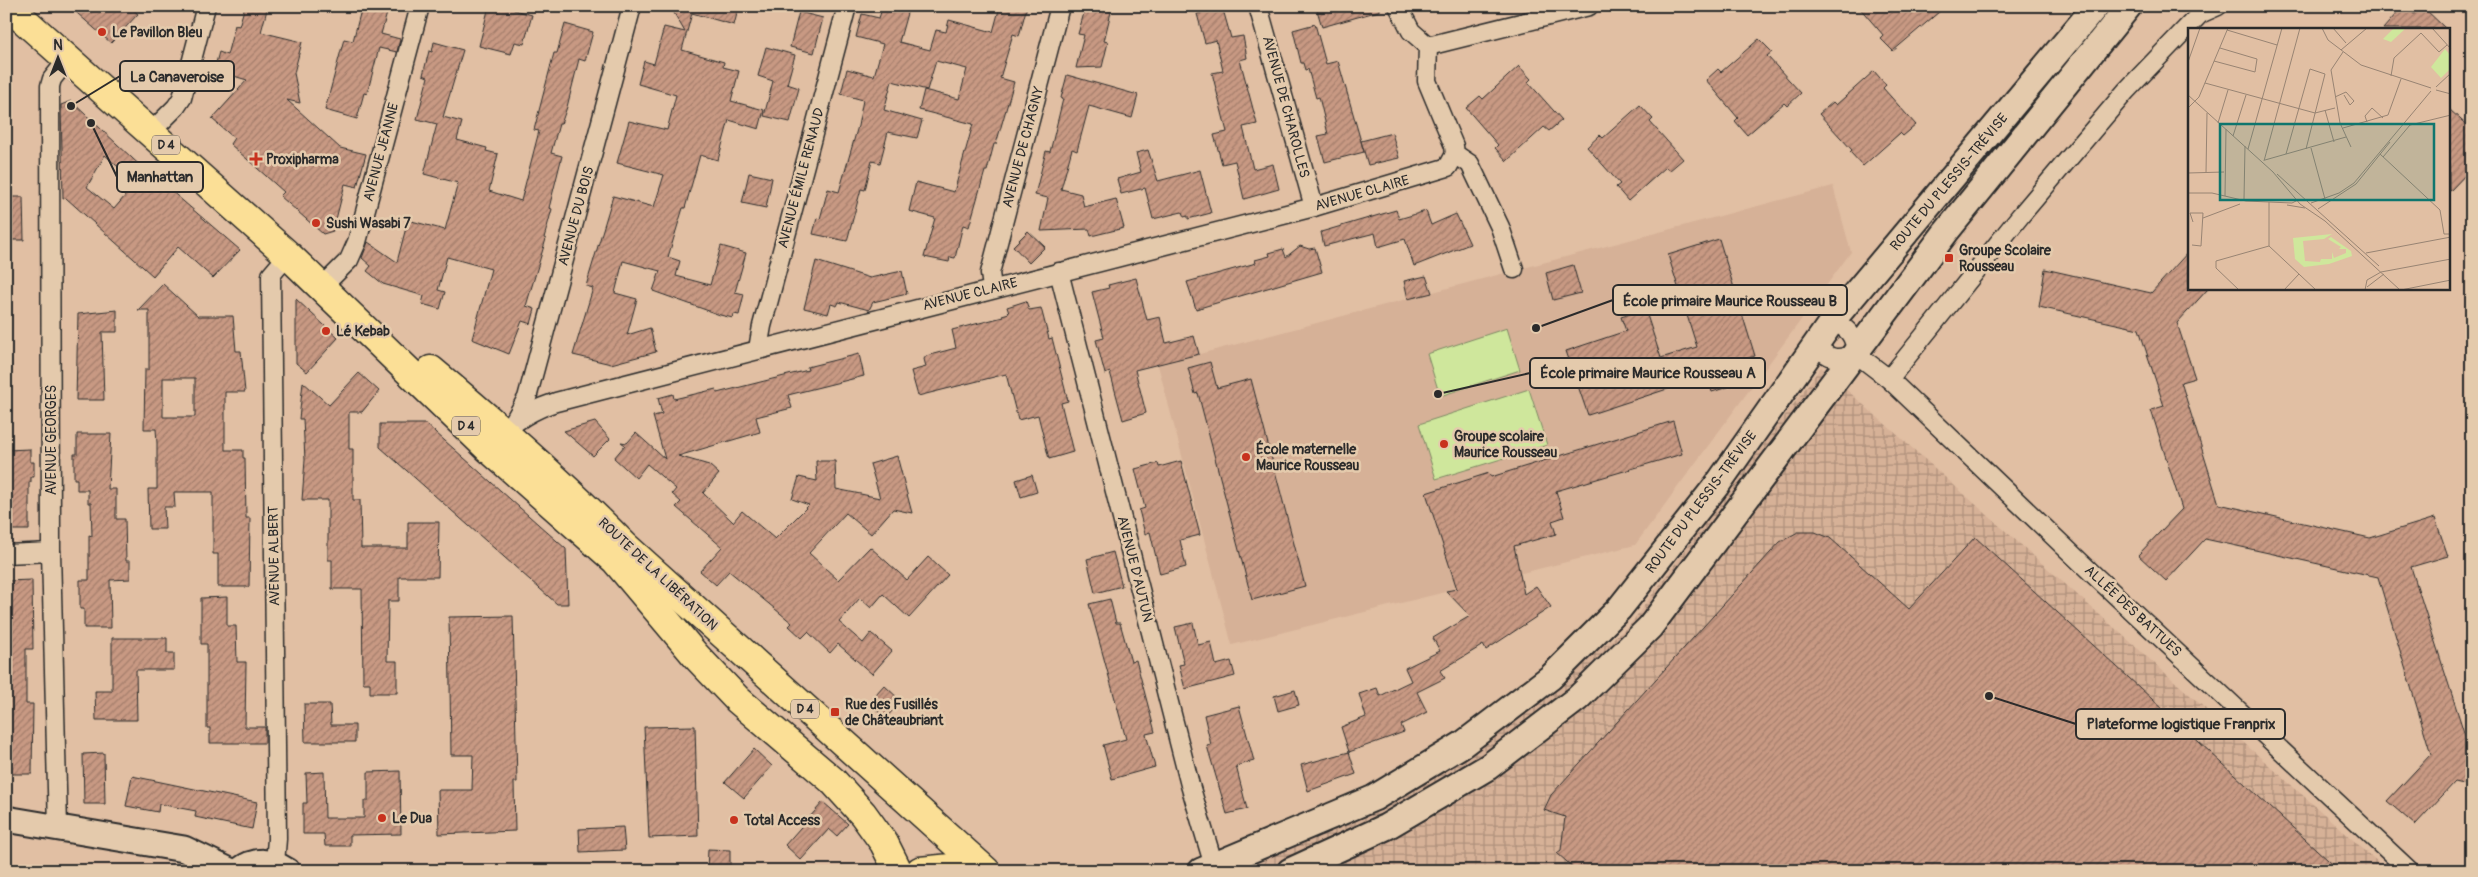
<svg xmlns="http://www.w3.org/2000/svg" width="2478" height="877" font-family="Pangolin,sans-serif">
  <style>
    .built { fill: #d6b197 }
    .industrial { fill: url(#industrial-grid) }
    .grass { fill: #cfe79c; stroke: #7d8964 }
    .building { fill: url(#building-hatch); stroke: #2b2b2b; fill-rule: evenodd }
    .lines { fill: none; stroke-linecap: round; stroke-linejoin: round }
    .minor-casing { stroke: #2b2b2b; stroke-width: 21 }
    .secondary-casing { stroke: #2b2b2b; stroke-width: 29 }
    .primary-casing { stroke: #2b2b2b; stroke-width: 31 }
    .minor { stroke: #e4caac; stroke-width: 18 }
    .secondary { stroke: #e4caac; stroke-width: 25 }
    .primary { stroke: #fbdf96; stroke-width: 28 }
    .poi-dot { fill: #c8321e; stroke: #e4caac; stroke-width: 2 }
    .labels { text-anchor: middle; dominant-baseline: central; stroke-width: 5; stroke-linejoin: round; paint-order: stroke }
    .shield { fill: #e4caac; stroke: #625b52; stroke-width: 1 }
    .shield-label { font-size: 12px; font-weight: bold; fill: #2b2b2b }
    .poi-label { font-size: 14px; font-weight: bold; fill: #2b2b2b; stroke: #e4caac; text-anchor: start }
    .street-label { font-size: 14px; fill: #2b2b2b; stroke: #e4caac }
    .inset-road { fill: none; stroke: #988473; stroke-width: 1 }
    .view { fill: #0f766e; fill-opacity: 0.15; stroke: #0f766e; stroke-width: 2.5 }
    .inset-edge { fill: none; stroke: #2b2b2b; stroke-width: 2.5 }
    .leader { fill: none; stroke: #2b2b2b; stroke-width: 2 }
    .callout-dot { fill: #2b2b2b; stroke: #e4caac; stroke-width: 2 }
    .callout { fill: #e4caac; stroke: #2b2b2b; stroke-width: 2 }
    .callout-label { font-size: 15px; text-anchor: middle; font-weight: bold; fill: #2b2b2b }
  </style>
  <defs>
    <pattern id="industrial-grid" width="8" height="8" patternUnits="userSpaceOnUse" patternTransform="scale(1.25)"><rect width="8" height="8" fill="#d6b197"/><path d="M0 4h8M4 0v8" fill="none" stroke="#ae907b"/></pattern>
    <pattern id="building-hatch" width="6" height="6" patternUnits="userSpaceOnUse" patternTransform="scale(1.25)"><rect width="6" height="6" fill="#c89983"/><path d="M-1 1l2-2M0 6l6-6M5 7l2-2" fill="none" stroke="#a37d6b"/></pattern>
  </defs>
  <rect width="100%" height="100%" fill="#e1bfa3"/>
  <filter id="ink" filterUnits="userSpaceOnUse"><feTurbulence type="fractalNoise" baseFrequency=".02" numOctaves="2"/><feDisplacementMap in="SourceGraphic" scale="10" xChannelSelector="R" yChannelSelector="G"/><feConvolveMatrix kernelMatrix="1 2 1 2 8 2 1 2 1" color-interpolation-filters="sRGB"/></filter>
  <g filter="url(#ink)">
    <polygon class="built" points="1833,186 1851,252 1635,545 1232,645 1158,365"/>
    <polygon class="industrial" points="1821,367 2388,871 1234,871 1287,848 1468,751 1629,626"/>
    <g class="grass">
      <polygon points="1507,328 1520,370 1440,396 1427,354"/>
      <polygon points="1529,389 1547,445 1436,479 1419,424"/>
    </g>
    <g class="building">
      <polygon points="69,6 129,6 138,14 111,43"/>
      <polygon points="245,6 268,6 261,32 302,42 294,73 300,103 287,100 340,148 366,154 357,187 345,184 333,231 323,234 280,196 284,192 230,144 234,138 212,119 247,80 214,70 219,52 227,55 235,25 239,26"/>
      <polygon points="362,6 389,6 381,34 400,39 397,52 379,48 367,94 364,93 357,119 325,110 344,39 353,41"/>
      <polygon points="489,6 515,6 514,10 532,15 524,44 515,42 511,54 479,46"/>
      <polygon points="670,6 739,6 734,25 692,13 682,50 724,62 723,67 739,71 731,101 764,110 759,129 729,120 718,160 700,155 685,208 683,208 668,257 680,261 676,276 710,285 721,246 746,253 735,292 744,294 739,315 734,314 733,318 720,315 653,291 660,271 623,261 615,293 637,299 627,335 650,328 656,352 611,364 573,355 593,288 586,286 613,196 654,207 664,175 617,163 629,121 667,130 676,95 638,84 644,61 654,64 664,27 685,32"/>
      <polygon points="883,6 909,6 899,42 930,50 936,30 946,32 949,20 993,32 1000,6 1027,6 1019,36 1013,34 1000,78 1014,82 996,144 994,144 987,171 985,171 969,227 963,225 955,258 950,257 949,262 924,257 935,218 909,211 916,182 954,192 973,124 919,110 924,90 959,99 967,69 936,61 927,90 892,81 884,110 922,121 917,138 888,132 880,163 872,161 865,190 861,189 847,241 813,234 817,218 820,219 828,189 839,192 858,126 863,100 841,94 847,69 874,76 883,44 856,37 862,14 879,18"/>
      <polygon points="1086,6 1107,6 1106,10 1111,12 1104,41 1108,42 1102,67 1076,68 1084,35 1078,34"/>
      <polygon points="1199,6 1222,6 1231,38 1243,36 1247,58 1240,60 1257,124 1243,127 1253,169 1273,164 1279,189 1244,199 1235,161 1222,164 1214,135 1227,132 1212,73 1223,71 1216,40 1205,43 1197,14 1201,13"/>
      <polygon points="1330,6 1379,6 1379,11 1322,27 1317,10"/>
      <polygon points="1858,6 1946,6 1893,51 1881,39 1884,36"/>
      <polygon points="2403,6 2414,14 2422,6 2446,29 2383,29"/>
      <polygon points="799,12 823,18 814,53 790,47"/>
      <polygon points="565,24 593,32 585,61 579,59 567,107 561,124 559,124 551,153 562,156 549,208 552,209 544,238 546,239 526,306 535,309 531,324 522,321 509,354 472,339 491,269 447,257 438,290 445,292 440,309 422,304 424,296 383,284 367,271 371,266 362,258 368,242 397,262 408,220 445,230 458,183 424,174 437,124 417,119 428,77 423,75 429,51 432,52 434,42 463,50 443,117 462,122 457,140 487,148 486,151 498,154 489,191 521,201 539,131 534,130 554,53 557,53"/>
      <polygon points="1315,24 1326,64 1338,61 1364,152 1325,162 1318,136 1328,134 1319,97 1316,98 1308,69 1305,70 1303,63 1301,63 1293,30"/>
      <polygon points="1759,39 1772,52 1767,56 1801,93 1787,106 1784,103 1747,135 1735,121 1738,118 1706,80 1718,69 1721,72"/>
      <polygon points="766,47 795,55 787,84 799,88 790,122 764,116 773,81 758,76"/>
      <polygon points="1519,66 1531,79 1528,82 1562,120 1549,131 1544,127 1507,161 1495,148 1498,145 1466,108 1480,96 1483,99"/>
      <polygon points="1874,71 1886,85 1883,88 1916,125 1903,136 1900,133 1863,166 1850,152 1852,150 1819,114 1833,102 1836,105"/>
      <polygon points="1067,75 1138,95 1132,118 1089,106 1077,151 1072,149 1061,189 1081,194 1084,207 1116,199 1124,228 1091,236 1089,229 1041,231 1048,198 1035,195 1046,151 1050,152 1063,99 1061,98"/>
      <path d="M71,101l76,71 1,-1 92,79 -27,28 -35,-31 -25,29 -87,-78 -3,1 -2,-94zM105,155l31,28 -22,26 -27,-22z"/>
      <polygon points="1640,105 1653,119 1650,122 1683,159 1669,171 1666,167 1628,201 1616,187 1620,184 1587,147 1600,135 1603,138"/>
      <polygon points="2449,109 2472,130 2472,168 2449,192"/>
      <polygon points="1392,133 1399,158 1368,165 1361,141"/>
      <polygon points="1148,150 1158,181 1200,170 1211,213 1188,219 1188,216 1184,217 1182,212 1153,219 1145,188 1121,194 1117,179 1141,172 1136,153"/>
      <polygon points="749,173 772,178 766,208 742,203"/>
      <polygon points="6,197 23,197 24,240 6,240"/>
      <polygon points="1396,210 1399,219 1426,211 1431,225 1456,214 1470,244 1414,266 1405,239 1378,247 1375,233 1324,246 1321,232"/>
      <polygon points="1028,231 1045,247 1029,263 1013,246"/>
      <polygon points="1719,239 1755,356 1728,364 1734,385 1712,392 1707,376 1588,415 1566,351 1626,331 1621,317 1645,309 1661,358 1697,347 1668,255"/>
      <polygon points="1300,246 1309,249 1315,248 1322,272 1196,309 1187,282 1256,263 1255,260 1270,256 1269,253 1283,249 1286,257"/>
      <polygon points="2189,251 2189,289 2208,289 2177,323 2195,378 2181,382 2219,504 2370,538 2435,518 2448,556 2411,567 2469,748 2472,749 2472,786 2455,782 2415,825 2387,801 2431,754 2378,577 2205,539 2166,581 2138,555 2182,509 2151,410 2164,406 2139,329 2039,307 2045,269 2151,293"/>
      <polygon points="816,261 870,278 902,271 907,294 873,302 869,310 839,302 837,306 831,304 828,314 804,308"/>
      <polygon points="1573,265 1581,293 1553,300 1546,273"/>
      <polygon points="1426,276 1432,293 1408,299 1404,281"/>
      <polygon points="1136,278 1147,320 1160,317 1166,343 1194,336 1199,354 1135,370 1146,413 1123,420 1110,372 1105,374 1096,340 1104,338 1092,292 1109,288 1108,285"/>
      <path d="M163,284l35,32h35l3,35h5l4,41h-20v58h18v8h2l1,60h4l-1,69h-31v-33h-5v-62h-39l1,15h-11l1,22h-16l-1,-40h9v-46l-1,-14h-12l1,-60h4v-59h-11zM163,378h32v39h-32z"/>
      <polygon points="296,299 338,338 307,372 296,363"/>
      <polygon points="1026,301 1029,310 1041,308 1049,339 1052,338 1068,401 1061,403 1073,452 1049,459 1038,415 1018,420 1006,374 918,396 911,371 926,367 924,359 926,356 956,348 952,330 1003,317 1002,315 1009,313 1007,307"/>
      <polygon points="117,310 117,332 102,332 104,400 76,400 78,314"/>
      <polygon points="859,354 864,376 788,395 792,408 756,417 760,432 678,456 709,465 719,474 703,493 733,522 742,511 775,539 809,505 792,499 799,477 817,481 816,461 835,461 836,489 880,498 870,464 897,456 912,513 893,509 871,534 846,513 809,553 838,580 870,547 907,580 928,557 948,575 909,618 883,594 871,608 860,598 839,622 863,643 871,633 892,651 872,674 838,644 830,653 808,632 802,638 789,626 792,623 729,571 716,585 700,571 722,547 676,507 681,502 672,494 676,489 647,464 636,478 614,458 625,445 621,442 627,443 636,433 665,459 653,416 662,414 658,398 673,394 674,399 716,389 717,393 808,370 807,367"/>
      <polygon points="1210,362 1217,388 1251,379 1305,586 1252,600 1198,393 1195,394 1188,368"/>
      <polygon points="359,373 379,391 362,412 349,412 349,449 353,449 353,500 360,500 361,548 408,548 408,522 439,522 438,577 399,577 399,601 388,601 387,661 397,661 397,693 370,693 370,683 363,683 362,589 332,589 332,560 328,560 328,500 302,500 305,460 303,419 299,419 303,382 329,405"/>
      <polygon points="1673,421 1682,454 1556,491 1564,517 1552,521 1556,534 1514,546 1524,594 1536,586 1551,607 1486,650 1483,645 1440,671 1445,678 1417,692 1427,712 1401,725 1404,732 1349,752 1356,774 1308,791 1301,765 1349,752 1341,727 1366,717 1359,694 1377,688 1380,696 1411,681 1405,668 1440,651 1433,638 1470,616 1446,591 1457,589 1426,493 1489,473 1491,477"/>
      <polygon points="595,422 610,439 593,456 564,431"/>
      <polygon points="380,424 426,424 566,549 568,604 557,604 380,447"/>
      <polygon points="77,434 111,434 108,489 116,489 116,519 125,519 126,561 130,561 130,579 110,580 111,628 84,628 84,609 80,609 80,580 89,580 89,535 92,536 91,503 88,503 88,490 77,490 77,479 74,479 74,454 77,454"/>
      <polygon points="30,449 30,462 34,462 34,477 31,477 31,482 29,482 29,530 6,530 6,450"/>
      <polygon points="1181,461 1200,535 1180,540 1186,567 1160,574 1150,532 1145,534 1139,510 1145,508 1135,469 1158,463 1159,467"/>
      <polygon points="1032,475 1037,492 1021,497 1016,480"/>
      <polygon points="1798,532 1815,532 1830,538 1909,609 1975,537 2340,871 1577,871 1557,853 1561,850 1565,817 1544,810 1551,795 1780,542"/>
      <polygon points="1113,552 1122,586 1095,593 1087,559"/>
      <polygon points="32,580 33,649 26,649 26,704 33,704 32,774 6,774 6,581"/>
      <polygon points="227,597 227,626 236,626 237,662 246,662 245,727 265,727 265,743 210,743 210,728 207,728 207,644 201,644 201,598"/>
      <polygon points="1110,599 1116,623 1120,623 1131,662 1136,660 1155,732 1146,734 1155,767 1112,779 1103,745 1126,739 1089,604"/>
      <polygon points="513,616 517,782 514,782 515,831 439,834 438,790 472,790 473,755 451,755 449,617"/>
      <polygon points="1193,623 1198,645 1211,642 1216,665 1231,661 1235,676 1185,689 1179,665 1184,664 1175,627"/>
      <polygon points="112,638 167,638 167,653 174,653 174,670 136,670 137,720 96,720 95,691 112,691"/>
      <polygon points="884,685 901,701 886,718 868,703"/>
      <polygon points="1295,690 1299,705 1278,711 1274,696"/>
      <polygon points="304,704 330,704 331,725 355,725 355,742 305,742"/>
      <polygon points="1239,706 1254,761 1236,766 1247,809 1227,814 1207,746 1211,745 1204,715"/>
      <polygon points="695,726 698,836 649,838 644,727"/>
      <polygon points="754,749 772,766 744,798 725,782"/>
      <polygon points="104,753 105,804 84,804 83,754"/>
      <polygon points="400,771 401,834 350,835 350,846 325,846 324,834 303,834 303,803 307,803 306,773 324,772 325,818 364,818 364,801 368,801 368,772"/>
      <polygon points="132,776 257,802 252,829 195,817 196,811 159,804 158,812 126,806"/>
      <polygon points="823,802 848,824 837,836 829,829 801,860 785,845"/>
      <polygon points="623,827 625,850 580,852 579,829"/>
      <polygon points="708,849 730,850 730,871 707,871"/>
    </g>
    <g class="lines">
      <g class="minor-casing">
        <g id="minor">
          <polyline points="1258,6 1314,207"/>
          <polyline points="1398,6 1411,31 1428,46"/>
          <polyline points="1428,46 1427,81 1454,146 1455,154 1470,164 1500,227 1514,269"/>
          <polyline points="1428,46 1589,6"/>
          <polyline points="151,132 176,107 182,98 206,6"/>
          <polyline points="1059,272 1190,785 1214,866"/>
          <polyline points="323,286 349,260 357,242 420,6"/>
          <polyline points="992,288 990,273 1060,6"/>
          <path d="M1833,320c14,9 23,15 22,33"/>
          <path d="M1815,345c14,14 22,17 40,8"/>
          <polyline points="758,349 762,326 847,6"/>
          <polyline points="1855,353 1889,379 2094,575 2410,871"/>
          <polyline points="1889,379 2021,215 2126,91 2200,14 2218,6"/>
          <polyline points="513,423 527,398 632,6"/>
          <path d="M497,438c17,-17 37,-29 59,-36l758,-195 134,-40 7,-13"/>
          <polyline points="6,554 51,552"/>
          <polyline points="58,828 51,552 50,86 52,79 68,59"/>
          <polyline points="275,863 277,839 271,275 288,255"/>
        </g>
      </g>
      <g class="secondary-casing">
        <g id="secondary">
          <polyline points="6,819 184,849 230,871"/>
          <path d="M239,871c16,-12 32,-11 48,0"/>
          <polyline points="1201,871 1374,798 1463,744 1551,677 1619,609 1717,485 1833,320 2096,6"/>
          <polyline points="1290,871 1386,827 1488,767 1578,698 1650,627 1946,232 2129,6"/>
        </g>
      </g>
      <g class="primary-casing">
        <g id="primary">
          <polyline points="8,6 288,255 488,448 615,560 696,656 738,700 833,781 863,814 884,843 898,871"/>
          <path d="M431,370c67,56 133,114 195,177l360,324"/>
          <polyline points="920,871 951,868 960,871"/>
        </g>
      </g>
      <use href="#minor" class="minor"/>
      <use href="#secondary" class="secondary"/>
      <use href="#primary" class="primary"/>
    </g>
  </g>
  <g class="poi-dot">
    <circle cx="102" cy="32" r="5"/>
    <path d="M253.5 151.5h5v5h5v5h-5v5h-5v-5h-5v-5h5z"/>
    <circle cx="316" cy="223" r="5"/>
    <rect x="1944" y="253" width="10" height="10" rx="2.5"/>
    <circle cx="326" cy="331" r="5"/>
    <circle cx="1444" cy="444" r="5"/>
    <circle cx="1246" cy="457" r="5"/>
    <rect x="830" y="707" width="10" height="10" rx="2.5"/>
    <circle cx="382" cy="818" r="5"/>
    <circle cx="734" cy="820" r="5"/>
  </g>
  <g class="labels">
    <g class="shield">
      <rect x="152" y="135.5" width="28" height="19" rx="4"/>
      <rect x="452" y="416.5" width="28" height="19" rx="4"/>
      <rect x="791" y="699.5" width="28" height="19" rx="4"/>
    </g>
    <g class="shield-label">
      <text x="166" y="145">D 4</text>
      <text x="466" y="426">D 4</text>
      <text x="805" y="709">D 4</text>
    </g>
    <g class="poi-label">
      <text x="112" y="32">Le Pavillon Bleu</text>
      <text x="266" y="159">Proxipharma</text>
      <text x="326" y="223">Sushi Wasabi 7</text>
      <text x="1959" y="250">Groupe Scolaire<tspan x="1959" dy="16">Rousseau</tspan></text>
      <text x="336" y="331">Lé Kebab</text>
      <text x="1454" y="436">Groupe scolaire<tspan x="1454" dy="16">Maurice Rousseau</tspan></text>
      <text x="1256" y="449">École maternelle<tspan x="1256" dy="16">Maurice Rousseau</tspan></text>
      <text x="845" y="704">Rue des Fusillés<tspan x="845" dy="16">de Châteaubriant</tspan></text>
      <text x="392" y="818">Le Dua</text>
      <text x="744" y="820">Total Access</text>
    </g>
    <g class="street-label">
      <text transform="translate(1286 107) rotate(75)">AVENUE DE CHAROLLES</text>
      <text transform="translate(1023 147) rotate(-75)">AVENUE DE CHAGNY</text>
      <text transform="translate(381 152) rotate(-75)">AVENUE JEANNE</text>
      <text transform="translate(801 178) rotate(-75)">AVENUE ÉMILE RENAUD</text>
      <text transform="translate(1949 182) rotate(-50)">ROUTE DU PLESSIS-TRÉVISE</text>
      <text transform="translate(1362 193) rotate(-16)">AVENUE CLAIRE</text>
      <text transform="translate(576 216) rotate(-75)">AVENUE DU BOIS</text>
      <text transform="translate(970 294) rotate(-14)">AVENUE CLAIRE</text>
      <text transform="translate(51 440) rotate(-90)">AVENUE GEORGES</text>
      <text transform="translate(1701 502) rotate(-53)">ROUTE DU PLESSIS-TRÉVISE</text>
      <text transform="translate(274 556) rotate(-91)">AVENUE ALBERT</text>
      <text transform="translate(1135 569) rotate(76)">AVENUE D'AUTUN</text>
      <text transform="translate(658 574) rotate(43)">ROUTE DE LA LIBÉRATION</text>
      <text transform="translate(2133 611) rotate(43)">ALLÉE DES BATTUES</text>
    </g>
  </g>
  <g transform="translate(2188 28)">
    <rect width="262" height="262" fill="#e1bfa3"/>
    <path d="M257,21l5,6v14l-9,9 -10,-11zM144,206l-8,5 -21,2 2,20 15,1 1,-3h11v-7l2,6 12,-5v-4h-7l2,-2 -13,-8 3,-2 20,14 1,5 -23,8 -25,3 -9,-8 -2,-21z" fill="#cfe79c"/>
    <path d="M206,0h12l-15,14 -8,-3z" fill="#cfe79c"/>
    <path class="inset-road" d="M134,0l6,12 33,25 70,23M145,0l13,15M244,0l19,21M39,2l50,15M153,22l26,-22M155,24l-12,18 9,53 11,24M26,33l41,11 2,-13 -37,-11M0,34l12,-34M203,48l3,-18 27,-25 18,19 8,-7M17,55l110,30 20,-5M248,59l15,-14M248,62l15,4M0,67l85,77 27,32 25,17 75,69M147,69l11,-5 8,9 -4,4 -6,-10M0,80l11,-11 29,-69M137,82l9,32M179,94l-2,-6 7,-8 11,10M30,95l10,-33M155,100l45,-13 13,-36M45,108l13,-41M123,120l14,51M60,121l34,-121M98,126l24,-85 15,5 -19,75M192,126l60,56 4,24h7M195,129l27,-32 41,-10M77,132l81,-23M76,133l36,-133M0,145l36,-1M18,145l1,-60M89,146l102,92M0,165h24l34,8 46,2 6,-3M37,168l1,-67M56,171l1,-53M81,174v44l47,44M123,175l28,-10 15,-10 77,-92M99,177l18,3M130,181l38,-25 34,-42M15,190l37,-14M4,217l9,1 2,-33h-13l3,9M178,225l85,-16M179,259l17,-13M51,262l-23,-22v-7l53,-15M96,262l15,-16M177,262l2,-10 14,-8 70,-13M213,262l50,-10"/>
    <path class="view" d="M32,96h214v76h-214z"/>
    <rect width="262" height="262" class="inset-edge"/>
  </g>
  <path class="leader" d="M71 106L120 76M91 123L117 177M1536 328L1613 300M1438 394L1530 373M1989 696L2076 724"/>
  <g class="callout-dot">
    <circle cx="71" cy="106" r="5"/>
    <circle cx="91" cy="123" r="5"/>
    <circle cx="1536" cy="328" r="5"/>
    <circle cx="1438" cy="394" r="5"/>
    <circle cx="1989" cy="696" r="5"/>
  </g>
  <g class="callout">
    <rect x="120" y="61" width="114" height="30" rx="5"/>
    <rect x="117" y="162" width="86" height="30" rx="5"/>
    <rect x="1613" y="285" width="234" height="30" rx="5"/>
    <rect x="1530" y="358" width="235" height="30" rx="5"/>
    <rect x="2076" y="709" width="209" height="30" rx="5"/>
  </g>
  <g class="callout-label">
    <text x="177" y="82">La Canaveroise</text>
    <text x="160" y="182">Manhattan</text>
    <text x="1730" y="306">École primaire Maurice Rousseau B</text>
    <text x="1648" y="378">École primaire Maurice Rousseau A</text>
    <text x="2181" y="729">Plateforme logistique Franprix</text>
  </g>
  <rect width="2478" height="877" fill="none" stroke="#e4caac" stroke-width="25"/>
  <rect x="12" y="12" width="2453" height="852" fill="none" stroke="#2b2b2b" stroke-width="2" filter="url(#ink)"/>
  <g transform="translate(58 58)" stroke="#e4caac" stroke-width="4" paint-order="stroke">
  <path d="M0-4L9 19L0 12L-9 19Z" fill="#2b2b2b"/>
  <text y="-8" font-size="14" font-weight="bold" text-anchor="middle" fill="#2b2b2b">N</text>
  </g>
</svg>
